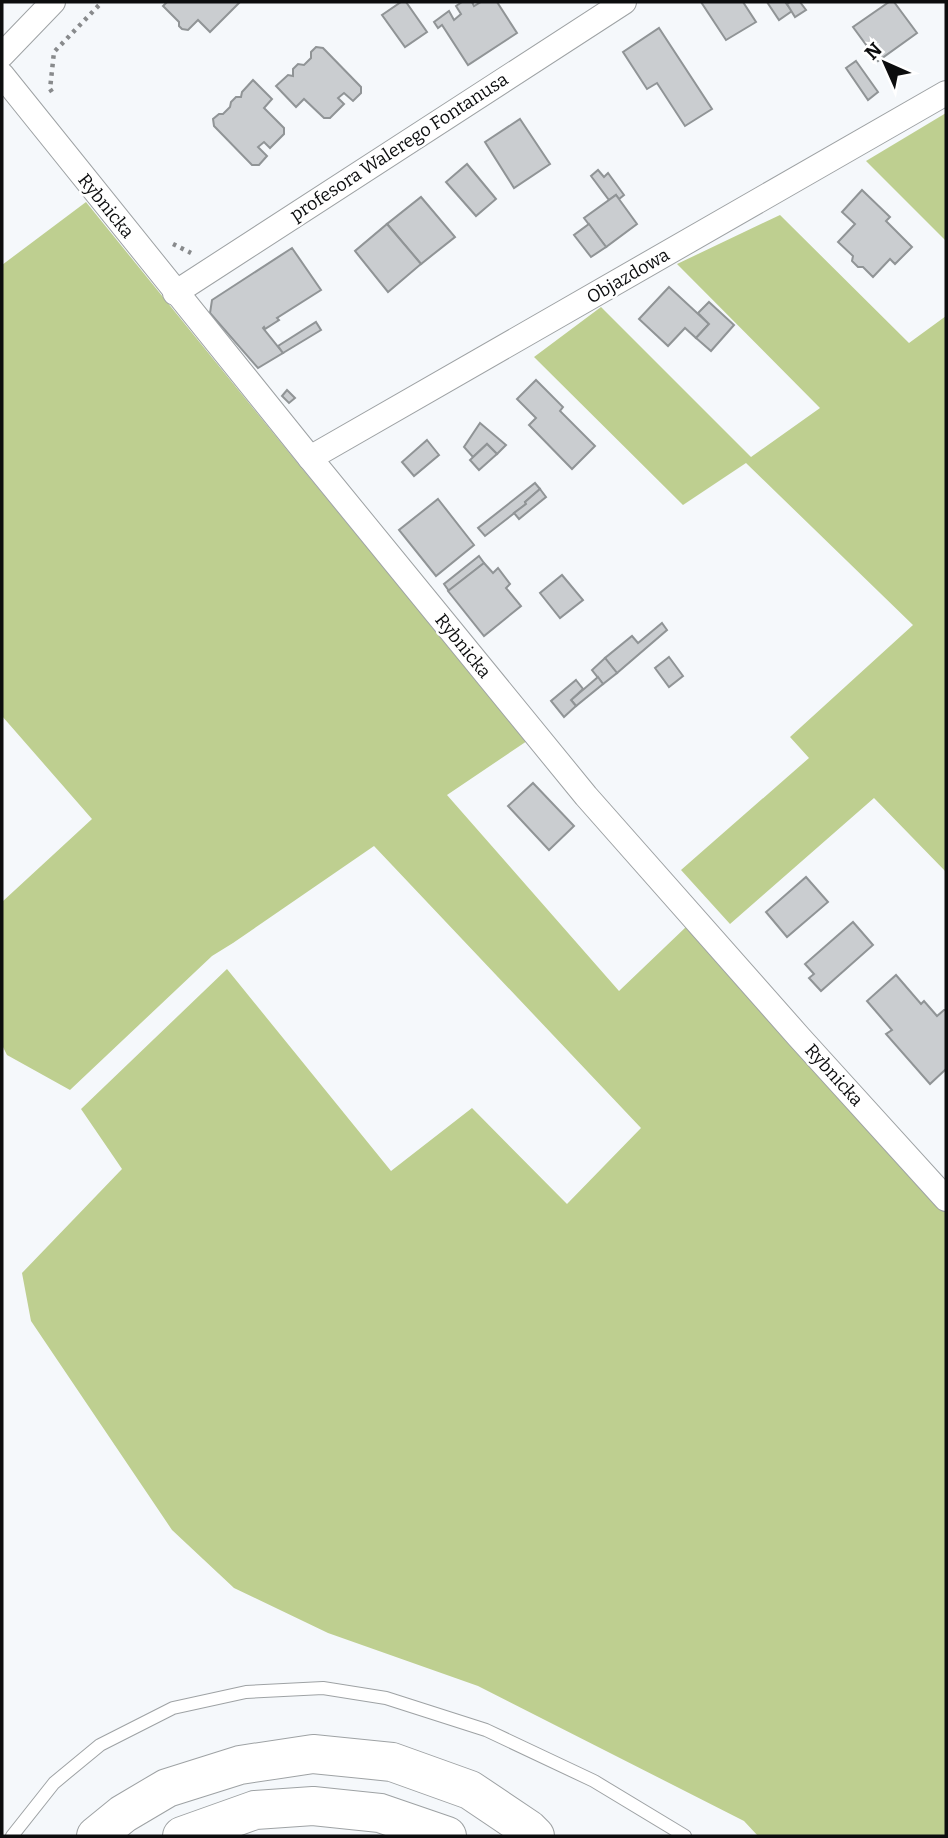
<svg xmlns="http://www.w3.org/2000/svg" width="948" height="1838" font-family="Bitter,serif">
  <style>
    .green { fill: #becf90 }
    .building { fill: #cacdd0; stroke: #909496; stroke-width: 2 }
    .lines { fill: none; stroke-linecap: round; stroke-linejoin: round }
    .lane-casing { stroke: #9ea2a4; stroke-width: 14 }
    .street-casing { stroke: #9ea2a4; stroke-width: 26 }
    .highway-casing { stroke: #9ea2a4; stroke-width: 40 }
    .path { stroke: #888a8c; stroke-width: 4.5; stroke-dasharray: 3.5 5; stroke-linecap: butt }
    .lane { stroke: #fff; stroke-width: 12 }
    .street { stroke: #fff; stroke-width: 24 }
    .highway { stroke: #fff; stroke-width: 38 }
    .labels { text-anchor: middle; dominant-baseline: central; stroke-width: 5; stroke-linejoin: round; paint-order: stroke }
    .street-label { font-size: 18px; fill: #0c0d0e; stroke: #fff }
  </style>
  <rect width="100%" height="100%" fill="#f5f8fb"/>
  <g class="green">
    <polygon points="946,113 946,241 866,161"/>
    <polygon points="86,202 304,471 527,741 447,795 619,991 687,926 946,1213 946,1836 758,1836 744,1821 478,1686 328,1633 234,1588 172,1530 31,1321 22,1273 122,1169 81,1109 227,969 391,1171 472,1108 567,1204 641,1128 374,846 233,943 212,956 70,1090 7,1055 2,1045 2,902 92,819 2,716 2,265"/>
    <polygon points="780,215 909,343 946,316 946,872 874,798 730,924 681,870 809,758 790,737 913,625 746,463 683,505 534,357 601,307 751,457 820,408 677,264"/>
  </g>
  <g class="building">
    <polygon points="167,2 240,2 210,32 198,20 188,30 182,29 179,26 179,22 163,6"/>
    <polygon points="401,2 406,2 427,32 405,47 382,15"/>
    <polygon points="462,2 472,2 474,6 481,2 497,2 517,33 468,65 442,25 438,28 434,22 449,11 454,20 461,14 456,6"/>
    <polygon points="701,2 743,2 756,22 726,40"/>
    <polygon points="767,2 785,2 792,11 779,20"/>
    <polygon points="790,2 800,2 806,10 795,17 787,4"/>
    <polygon points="889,2 894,2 917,33 878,61 853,27"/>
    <polygon points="659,28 712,109 685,126 657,83 647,89 623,52"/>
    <polygon points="316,47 323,48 361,87 361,93 353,101 344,93 338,98 344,104 330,118 324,118 304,99 296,107 276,86 288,75 293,76 293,69 298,64 304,65 311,58 311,52"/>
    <polygon points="856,61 878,92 868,100 846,68"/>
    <polygon points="253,80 272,99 264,108 284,128 284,134 270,148 264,142 258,147 267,156 259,165 252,165 214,126 213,119 219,114 223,114 230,107 231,102 236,97 241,97 242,92"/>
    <polygon points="520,119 550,164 514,188 485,142"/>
    <polygon points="467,164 496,199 476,216 446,182"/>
    <polygon points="598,170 604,177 608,173 624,195 619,199 616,195 609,200 591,176"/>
    <polygon points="862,190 890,217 886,221 912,247 895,264 890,259 873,277 863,267 858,267 852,261 853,256 838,242 855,224 842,212"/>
    <polygon points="616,195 637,224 606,247 584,218"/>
    <polygon points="421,197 455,237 421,264 387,224"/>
    <polygon points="387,224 421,264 388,292 355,251"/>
    <polygon points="589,224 606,247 591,257 574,235"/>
    <polygon points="292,248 321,290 277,318 279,320 265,329 264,327 263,328 283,353 258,368 210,313 212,300"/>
    <polygon points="669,287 709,324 696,338 685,328 668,346 639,319"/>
    <polygon points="709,302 734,325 711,351 696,338 709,324 698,313"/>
    <polygon points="316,322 321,330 283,353 278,346"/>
    <polygon points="536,380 563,407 560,411 595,446 572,469 529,425 536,418 517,399"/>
    <polygon points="287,390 295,398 289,403 282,396"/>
    <polygon points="480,423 506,445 497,454 487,444 473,457 464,447"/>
    <polygon points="427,440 439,455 414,476 402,462"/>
    <polygon points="487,444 497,454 479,470 470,460"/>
    <polygon points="535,483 540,489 525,502 526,504 485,536 478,528"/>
    <polygon points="540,489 546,497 519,519 514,513 526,504 525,502"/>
    <polygon points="438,499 474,545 436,576 399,530"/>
    <polygon points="479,556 484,563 449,591 444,584"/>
    <polygon points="484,563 493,573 498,568 510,584 506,588 521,606 484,636 448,591"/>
    <polygon points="562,575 583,600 560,618 540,593"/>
    <polygon points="662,623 667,630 617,673 605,658 632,636 638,643"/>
    <polygon points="669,657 683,676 669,687 655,668"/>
    <polygon points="605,658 617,673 603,684 592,670"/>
    <polygon points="598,677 603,684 576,706 571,700"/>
    <polygon points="576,680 583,689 571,700 576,706 564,717 551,701"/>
    <polygon points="533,783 574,826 549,850 508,806"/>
    <polygon points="806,877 828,902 787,937 766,912"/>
    <polygon points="853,922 873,945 821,991 809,978 814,974 805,964"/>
    <polygon points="896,975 921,1004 924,1001 937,1016 944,1010 946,1010 946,1069 930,1084 886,1034 892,1030 867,1001"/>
  </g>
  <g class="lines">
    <g class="lane-casing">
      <polyline id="lane" points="12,1836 54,1783 100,1745 173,1708 246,1692 323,1688 386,1698 486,1730 594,1781 685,1836"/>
    </g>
    <g class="street-casing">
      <g id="street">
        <polyline points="2,55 53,2"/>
        <polyline points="2,75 310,458 586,796 799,1037 946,1199"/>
        <polyline points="175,293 624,2"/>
        <polyline points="310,458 946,93"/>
      </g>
    </g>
    <g class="highway-casing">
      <g id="highway">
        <polyline points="96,1836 123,1814 167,1788 240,1765 313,1754 392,1762 470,1790 528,1829 535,1836"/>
        <polyline points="182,1836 255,1810 313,1806 380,1813 447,1836"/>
      </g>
    </g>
    <g class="path">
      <polyline points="52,92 50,89 54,52 102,2"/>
      <polyline points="173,244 191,253"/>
    </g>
    <use href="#lane" class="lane"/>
    <use href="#street" class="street"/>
    <use href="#highway" class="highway"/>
  </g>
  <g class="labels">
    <g class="street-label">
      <text transform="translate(399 147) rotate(-33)">profesora Walerego Fontanusa</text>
      <text transform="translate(106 206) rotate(51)">Rybnicka</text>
      <text transform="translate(628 276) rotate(-30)">Objazdowa</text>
      <text transform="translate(463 646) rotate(51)">Rybnicka</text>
      <text transform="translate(834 1075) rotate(48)">Rybnicka</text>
    </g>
  </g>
  <rect width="948" height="1838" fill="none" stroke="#0c0d0e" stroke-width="7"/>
  <g transform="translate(885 63) rotate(315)" stroke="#ffffff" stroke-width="5" paint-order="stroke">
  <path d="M0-5L12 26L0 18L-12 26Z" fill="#0c0d0e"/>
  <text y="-10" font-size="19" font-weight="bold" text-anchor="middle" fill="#0c0d0e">N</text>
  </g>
</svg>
